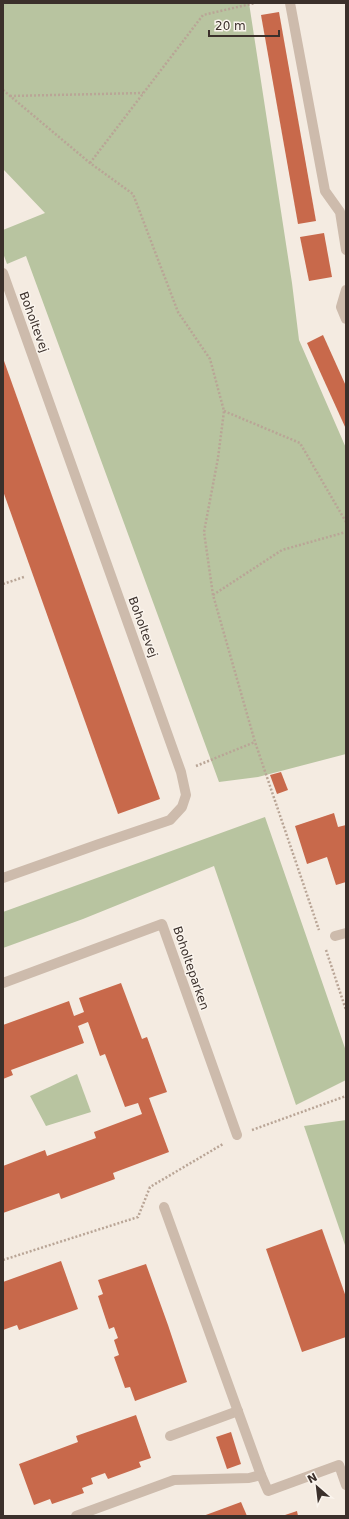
<svg xmlns="http://www.w3.org/2000/svg" width="349" height="1519" font-family="'DejaVu Sans',sans-serif">
  <style>
    .green { fill: #b8c4a0 }
    .building { fill: #c8694b }
    .lines { fill: none; stroke-linecap: round; stroke-linejoin: round }
    .path { stroke: #b9a596; stroke-width: 2.5; stroke-dasharray: 2 2; stroke-linecap: butt }
    .service { stroke: #cdbbac; stroke-width: 10 }
    .minor { stroke: #cdbbac; stroke-width: 10 }
    .labels { text-anchor: middle; dominant-baseline: central; stroke-width: 3; stroke-linejoin: round; paint-order: stroke }
    .street-label { font-size: 12px; fill: #3b302b; stroke: #fbf5ee }
  </style>
  <rect width="100%" height="100%" fill="#f4ebe1"/>
  <g class="green">
    <polygon points="3,3 249,3 292,283 299,340 346,448 346,754 258,777 219,782 26,256 7,264 3,253 3,230 45,213 3,169"/>
    <polygon points="265,817 346,1051 346,1080 296,1105 214,866 83,919 3,948 3,912"/>
    <polygon points="77,1074 91,1112 46,1126 30,1096"/>
    <polygon points="346,1120 346,1248 304,1126"/>
  </g>
  <g class="building">
    <polygon points="279,12 316,221 298,224 261,15"/>
    <polygon points="324,233 332,277 309,281 300,237"/>
    <polygon points="323,335 346,386 346,429 307,343"/>
    <polygon points="3,358 160,799 118,814 3,491"/>
    <polygon points="281,772 288,790 277,794 270,775"/>
    <polygon points="334,813 338,827 346,825 346,882 336,885 327,857 307,864 295,826"/>
    <polygon points="121,983 142,1039 147,1037 167,1092 149,1098 169,1152 113,1173 115,1179 61,1199 59,1193 3,1213 3,1166 45,1150 47,1156 96,1138 94,1132 142,1114 138,1103 125,1107 105,1054 100,1056 88,1022 78,1026 84,1043 11,1070 13,1075 3,1079 3,1025 69,1001 74,1016 84,1012 79,998"/>
    <polygon points="322,1229 346,1297 346,1337 302,1352 266,1249"/>
    <polygon points="61,1261 78,1309 19,1330 17,1325 3,1330 3,1282"/>
    <polygon points="146,1264 168,1325 187,1382 135,1401 130,1387 125,1388 114,1357 119,1355 114,1340 118,1338 114,1327 109,1329 98,1296 103,1294 98,1280"/>
    <polygon points="136,1415 151,1458 139,1462 141,1467 108,1479 105,1473 91,1478 93,1484 82,1488 84,1493 52,1504 50,1499 34,1505 19,1464 78,1442 76,1436"/>
    <polygon points="231,1432 241,1464 227,1469 216,1437"/>
    <polygon points="241,1502 247,1516 203,1516"/>
    <polygon points="297,1511 298,1516 282,1516"/>
  </g>
  <g class="lines">
    <g class="path">
      <polyline points="3,90 90,163 133,194 178,312 210,359 224,411 218,458 204,532 213,595 255,742 319,930"/>
      <polyline points="10,96 143,93"/>
      <polyline points="90,163 203,15 255,3"/>
      <polyline points="224,411 300,443 346,522"/>
      <polyline points="3,584 24,577"/>
      <polyline points="213,595 282,550 346,532"/>
      <polyline points="196,766 255,742"/>
      <polyline points="326,950 346,1010"/>
      <polyline points="252,1130 346,1096"/>
      <polyline points="3,1260 138,1217 150,1187 223,1144"/>
    </g>
    <g class="service">
      <polyline points="290,3 325,191 340,212 346,250"/>
      <polyline points="3,273 181,772 186,795 182,807 170,820 99,844 3,878"/>
      <polyline points="346,290 341,307 346,319"/>
      <polyline points="170,1436 238,1411"/>
      <polyline points="261,1475 268,1491 339,1465 346,1485"/>
      <polyline points="76,1516 174,1480 249,1478 261,1475 164,1207"/>
    </g>
    <g class="minor">
      <polyline points="335,936 346,933"/>
      <polyline points="3,983 162,924 237,1135"/>
    </g>
  </g>
  <g class="labels">
    <g class="street-label">
      <text transform="translate(34 322) rotate(70)">Boholtevej</text>
      <text transform="translate(143 627) rotate(70)">Boholtevej</text>
      <text transform="translate(191 968) rotate(71)">Boholteparken</text>
    </g>
  </g>
  <rect width="349" height="1519" fill="none" stroke="#3b302b" stroke-width="8"/>
  <g transform="translate(317 1487) rotate(332)" stroke="#fbf5ee" stroke-width="3" paint-order="stroke">
  <path d="M0-3L7 15L0 10L-7 15Z" fill="#3b302b"/>
  <text y="-6" font-size="11" font-weight="bold" text-anchor="middle" fill="#3b302b">N</text>
  </g>
  <path d="M209 30v6h70v-6" fill="none" stroke="#3b302b" stroke-width="2"/>
  <text x="215" y="30" font-size="12" fill="#3b302b" stroke="#fbf5ee" stroke-width="3" paint-order="stroke">20 m</text>
</svg>
